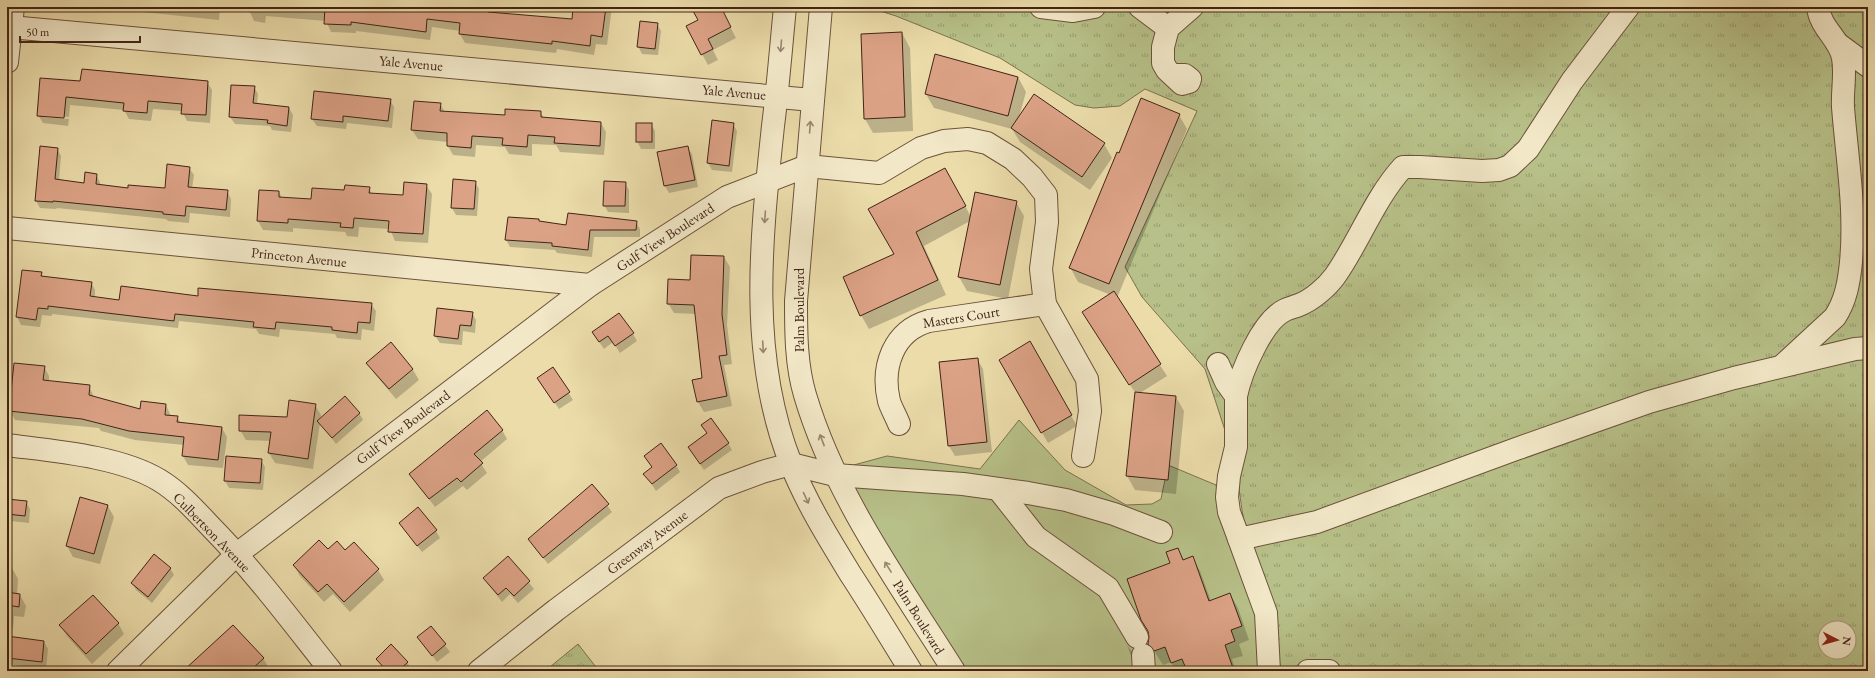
<svg xmlns="http://www.w3.org/2000/svg" width="1875" height="678" font-family="'EB Garamond',serif">
  <style>
    .grass { fill: url(#grass-tufts); stroke: #7c724f; fill-rule: evenodd }
    .green { fill: #b7c088; stroke: #7c724f }
    .shadow { fill: #0003 }
    .building { fill: #dca286; stroke: #422416 }
    .lines { fill: none; stroke-linecap: round; stroke-linejoin: round }
    .minor-casing { stroke: #6c523b; stroke-width: 24 }
    .minor { stroke: #f2e8c8; stroke-width: 22 }
    .oneway { stroke: #9a866f }
    .labels { text-anchor: middle; dominant-baseline: central; stroke-width: 3; stroke-linejoin: round; paint-order: stroke }
    .street-label { font-size: 14px; fill: #422416; stroke: #f2e8c8 }
  </style>
  <defs>
    <pattern id="grass-tufts" width="24" height="20" patternUnits="userSpaceOnUse"><rect width="24" height="20" fill="#b7c088"/><path d="M3 7l-1-3M5 7V3M7 7l1-3M15 17l-1-3M17 17v-4M19 17l1-3" fill="none" stroke="#969c6e"/></pattern>
  </defs>
  <rect width="100%" height="100%" fill="#ebdcaa"/>
  <filter id="stains"><feTurbulence type="fractalNoise" baseFrequency=".005" numOctaves="4"/><feColorMatrix values="0 0 0 0 .2 0 0 0 0 .09 0 0 0 0 .02 0 0 0 .5 -.17"/></filter>
  <radialGradient id="worn" r=".72"><stop offset=".6" stop-color="#630" stop-opacity="0"/><stop offset="1" stop-color="#630" stop-opacity=".3"/></radialGradient>
  <g class="grass">
    <path d="M868,7h1000v664h-606l17,-32 -33,-101 -11,-77 -30,-92 -63,-72 -17,-30 72,-156 -52,-22 -25,17 -26,2 -19,-3 -75,-47 -104,-42zM1825,628h24v24h-24z"/>
    <polygon points="578,644 599,671 545,671"/>
  </g>
  <polygon class="green" points="1019,420 1065,470 1126,505 1152,504 1161,499 1168,465 1216,485 1228,536 1246,578 1256,621 1273,671 965,671 853,491 850,466 887,456 980,469"/>
  <g class="shadow">
    <polygon points="58,7 80,7 79,10"/>
    <polygon points="95,7 220,7 219,20"/>
    <polygon points="222,7 493,7 494,13 572,20 574,7 612,7 607,45 596,44 594,55 557,49 556,53 465,43 460,34 461,31 432,27 430,40 356,31 356,33 331,32 326,21 266,16 265,23 254,21 249,10"/>
    <polygon points="702,7 720,7 736,38 713,50 718,60 708,65 702,54 699,21"/>
    <polygon points="657,24 661,31 658,55 642,54 638,46"/>
    <polygon points="902,33 910,48 913,131 873,133 865,119"/>
    <polygon points="1018,77 1026,92 1019,117 1104,144 1112,158 1090,190 1020,142 1012,129 934,108 926,94"/>
    <polygon points="207,82 212,90 210,123 187,121 182,111 153,109 151,121 129,119 124,110 70,105 69,117 42,115 42,117 69,119 68,126 43,123 38,115 81,83"/>
    <polygon points="254,87 258,94 257,104 289,108 293,115 291,132 272,130 270,126 235,124 230,117"/>
    <polygon points="315,92 390,100 394,107 392,128 347,123 346,129 317,126 312,119"/>
    <polygon points="415,102 440,104 445,112 506,116 540,112 544,118 601,123 606,132 604,155 560,152 556,145 532,144 532,156 509,154 505,147 476,145 475,157 453,155 448,146 448,142 418,139 412,130"/>
    <polygon points="1179,115 1187,129 1117,298 1167,376 1140,393 1176,397 1184,411 1176,494 1135,490 1127,476 1136,394 1090,323 1111,295 1078,282 1070,267 1120,155"/>
    <polygon points="713,121 733,124 737,131 732,172 712,170 708,163"/>
    <polygon points="651,124 655,131 655,149 641,149 637,141"/>
    <polygon points="687,147 692,154 698,187 669,193 665,186"/>
    <polygon points="57,148 61,156 59,180 85,184 96,175 100,182 100,186 129,189 166,189 189,168 194,175 192,188 227,191 231,199 230,217 190,213 189,223 168,221 166,219 57,208 56,209 40,208 36,201"/>
    <polygon points="475,182 479,189 477,216 456,215 452,208"/>
    <polygon points="625,183 629,190 629,213 608,212 604,205"/>
    <polygon points="953,183 971,217 1016,202 1024,216 1008,299 967,291 959,277 970,221 924,246 946,295 869,329 861,315 895,255"/>
    <polygon points="426,185 432,194 428,243 395,241 390,229 359,227 358,237 347,236 345,232 293,228 293,232 263,230 258,221 279,192 282,198 312,200 345,191 369,188 372,194 404,196"/>
    <polygon points="539,220 540,222 567,226 636,222 640,229 640,237 594,237 592,257 557,253 555,250 510,247 506,240"/>
    <polygon points="724,257 730,267 727,325 732,364 724,365 732,406 704,412 698,402 694,381 704,379 696,314 674,313 668,303 691,281"/>
    <polygon points="41,273 44,278 91,282 95,290 95,298 120,301 198,297 371,304 376,311 374,331 362,329 361,340 337,338 335,334 280,329 279,337 259,334 256,329 179,321 178,328 52,314 52,316 42,315 40,327 21,325 17,317"/>
    <polygon points="472,313 476,320 475,333 463,331 462,345 440,343 435,336"/>
    <polygon points="593,333 633,334 637,341 620,353 613,342 604,349"/>
    <polygon points="1029,343 1077,426 1048,443 1000,360"/>
    <polygon points="391,344 413,370 419,380 396,399 374,373 368,363"/>
    <polygon points="977,359 983,369 992,452 955,456 949,446"/>
    <polygon points="44,367 49,376 49,382 89,386 94,397 141,410 166,405 171,416 177,417 181,423 222,428 227,437 223,468 188,465 183,456 184,445 135,440 101,431 99,428 15,420 10,411"/>
    <polygon points="553,368 573,400 559,409 543,385"/>
    <polygon points="315,405 321,415 320,420 359,413 363,420 336,444 320,423 313,469 275,463 269,453 270,441 246,440 240,430 287,418"/>
    <polygon points="502,430 507,439 480,462 487,473 467,490 463,486 435,507 410,474 456,435 458,436"/>
    <polygon points="728,443 732,450 704,470 689,448"/>
    <polygon points="645,457 676,465 680,472 656,491 645,474 653,468"/>
    <polygon points="261,460 265,467 263,490 229,488 225,481"/>
    <polygon points="592,485 612,512 548,564 529,539"/>
    <polygon points="81,499 108,506 114,517 100,564 73,557 67,546"/>
    <polygon points="26,502 30,509 29,523 11,521 7,511"/>
    <polygon points="400,523 436,531 440,538 422,552"/>
    <polygon points="1178,549 1184,560 1192,557 1200,571 1211,601 1230,594 1238,608 1249,640 1239,644 1243,656 1232,659 1236,671 1176,671 1171,662 1163,665 1149,643 1171,564"/>
    <polygon points="328,551 345,552 378,570 384,580 350,612 333,594 324,602 300,576 294,565"/>
    <polygon points="508,557 534,589 518,603 510,594 502,602 484,579"/>
    <polygon points="7,568 12,568 18,579 17,595 20,595 26,606 24,617 14,616 13,629 7,628"/>
    <polygon points="170,568 174,575 152,603 136,590 132,583"/>
    <polygon points="118,623 124,634 92,664 67,636 61,626"/>
    <polygon points="431,627 450,652 437,662 419,637"/>
    <polygon points="7,637 44,642 48,649 46,669 7,664"/>
    <polygon points="1127,645 1140,663 1139,669 1131,656"/>
    <polygon points="263,658 269,668 266,671 185,671"/>
    <polygon points="377,659 407,662 411,669 410,671 386,671"/>
  </g>
  <g class="building">
    <polygon points="325,7 489,7 488,12 572,19 573,7 606,7 602,37 591,35 590,46 552,41 552,44 459,34 460,23 427,19 426,32 351,22 351,25 324,24"/>
    <polygon points="700,7 721,7 731,27 708,39 713,49 701,55 686,26 698,20 693,11"/>
    <polygon points="640,21 658,23 655,49 637,47"/>
    <polygon points="902,32 905,117 864,119 861,34"/>
    <polygon points="935,54 1018,77 1008,116 925,94"/>
    <polygon points="82,69 208,81 206,115 181,114 182,104 148,101 147,113 123,111 124,103 66,97 64,118 37,116 40,78 80,81"/>
    <polygon points="231,85 255,86 253,103 289,107 287,126 267,123 268,120 229,117"/>
    <polygon points="314,91 391,99 388,121 343,116 343,122 311,119"/>
    <polygon points="1034,94 1105,143 1082,177 1011,128"/>
    <polygon points="1141,98 1180,114 1109,284 1069,268 1117,152 1119,153"/>
    <polygon points="414,101 441,103 440,111 505,115 505,109 541,111 541,117 601,122 600,146 554,143 555,137 528,135 527,147 502,145 503,138 472,136 471,148 447,146 447,133 411,130"/>
    <polygon points="712,120 734,123 729,166 707,163"/>
    <rect x="636" y="123" width="16" height="19"/>
    <polygon points="40,146 58,148 55,179 84,183 85,172 97,174 96,184 128,188 128,185 165,188 167,164 190,167 188,187 228,190 226,210 186,206 185,216 163,214 163,212 53,201 53,202 35,201"/>
    <polygon points="688,146 695,180 664,186 657,152"/>
    <polygon points="945,168 966,206 916,232 938,280 860,316 843,277 894,254 868,209"/>
    <polygon points="453,179 476,181 474,209 451,208"/>
    <polygon points="604,181 626,182 625,206 603,206"/>
    <polygon points="404,182 427,184 423,234 388,232 389,221 354,218 353,228 340,227 341,223 288,219 288,223 257,221 259,190 279,191 279,197 311,199 312,188 344,190 345,185 370,187 369,193 403,195"/>
    <polygon points="975,192 1017,201 1000,285 958,277"/>
    <polygon points="568,213 637,221 636,230 590,230 588,250 552,246 552,243 505,240 508,217 539,219 539,221 566,225"/>
    <polygon points="691,255 724,256 722,314 727,355 719,356 727,396 697,402 692,380 702,378 694,305 667,304 668,279 690,280"/>
    <polygon points="22,270 42,272 41,276 92,282 90,296 119,300 121,286 198,296 198,288 372,303 370,323 358,322 357,333 332,330 332,327 276,322 275,329 253,327 254,322 175,314 174,321 48,306 48,309 38,308 36,320 16,317"/>
    <polygon points="1114,291 1161,364 1129,385 1082,312"/>
    <polygon points="437,308 473,312 471,326 460,325 458,339 434,336"/>
    <polygon points="619,313 634,333 615,346 608,336 599,342 592,332"/>
    <polygon points="1030,341 1072,415 1041,433 999,360"/>
    <polygon points="391,342 413,369 389,389 366,363"/>
    <polygon points="978,358 987,442 948,446 939,362"/>
    <polygon points="14,363 45,366 43,380 90,385 89,395 140,409 141,401 166,404 165,415 178,416 177,422 222,427 218,460 182,456 184,437 129,431 82,419 9,411"/>
    <polygon points="553,367 570,392 554,403 537,378"/>
    <polygon points="1135,392 1176,396 1168,480 1126,476"/>
    <polygon points="345,396 360,413 332,438 317,421"/>
    <polygon points="289,400 316,404 308,459 268,453 271,432 239,431 239,415 287,417"/>
    <polygon points="487,410 503,430 474,454 483,463 461,482 457,478 429,499 409,474"/>
    <polygon points="711,418 729,443 700,464 688,447 707,433 701,425"/>
    <polygon points="661,443 677,465 652,484 643,474 652,467 644,456"/>
    <polygon points="226,456 262,459 260,483 224,481"/>
    <polygon points="592,484 609,504 543,558 528,539"/>
    <polygon points="80,497 108,505 94,554 66,546"/>
    <polygon points="7,499 27,501 25,516 7,514"/>
    <polygon points="418,507 437,530 417,546 399,523"/>
    <polygon points="319,540 328,549 337,541 345,550 354,542 379,569 344,602 327,584 318,592 293,565"/>
    <polygon points="1178,548 1183,560 1193,556 1209,601 1230,593 1242,626 1231,630 1235,641 1225,645 1234,671 1187,671 1182,659 1171,663 1165,647 1154,651 1148,644 1149,637 1148,631 1141,620 1127,579 1170,563 1166,552"/>
    <polygon points="154,554 171,568 148,597 131,583"/>
    <polygon points="508,556 530,581 514,596 506,588 498,595 483,578"/>
    <polygon points="7,592 20,594 19,607 7,605"/>
    <polygon points="93,595 119,623 86,654 59,625"/>
    <polygon points="233,625 264,658 250,671 183,671"/>
    <polygon points="431,626 446,644 432,656 417,637"/>
    <polygon points="7,636 44,641 42,662 7,658"/>
    <polygon points="391,644 408,662 398,671 387,671 376,659"/>
  </g>
  <g class="lines">
    <g class="minor-casing">
      <g id="minor">
        <path d="M785,7c-4,40 -7,80 -12,119 -12,113 -25,230 18,338 16,40 38,75 60,111 21,32 40,64 60,96"/>
        <path d="M821,7l-25,294c0,31 0,64 9,94 30,101 93,187 149,276"/>
        <polyline points="1041,7 1073,11 1094,7"/>
        <polyline points="1140,7 1168,28"/>
        <polyline points="10,27 812,100"/>
        <polyline points="1838,44 1868,66"/>
        <polyline points="7,62 13,7"/>
        <polyline points="1174,75 1185,75 1190,79 1189,82 1182,84 1167,70 1163,63 1163,47 1168,28 1192,7"/>
        <polyline points="7,228 590,285"/>
        <polyline points="1218,364 1226,382 1236,396 1236,447 1229,476 1227,497 1229,512 1235,528 1266,613 1269,671"/>
        <path d="M1783,365l52,-48c11,-17 14,-35 16,-55 5,-53 -4,-103 -8,-155 -1,-16 3,-33 0,-49 -3,-19 -23,-30 -25,-51"/>
        <path d="M1236,396c5,-24 26,-75 49,-86 4,-2 9,-3 14,-5 13,-5 28,-18 36,-29 24,-34 39,-77 68,-109h17l62,4 17,-1 11,-4 18,-17 44,-68 56,-74"/>
        <path d="M899,424c-3,-8 -8,-16 -10,-23 -8,-34 4,-70 40,-80l116,-17"/>
        <path d="M7,445c46,6 112,11 152,35 20,12 36,30 52,47 44,45 81,95 120,144"/>
        <polyline points="998,489 1036,537 1108,588 1137,637"/>
        <polyline points="1239,539 1317,522 1516,449 1649,402 1734,378 1855,349 1868,348"/>
        <polyline points="1143,655 1144,671"/>
        <polyline points="118,671 237,554 590,285 727,197 807,166 879,173 921,148 944,141 968,139 987,143 1013,159 1032,177 1046,195 1047,222 1041,269 1045,304 1087,379 1090,411 1083,456"/>
        <polyline points="479,671 556,610 719,488 762,472 791,464 835,475 963,484 1028,493 1066,500 1114,514 1161,532"/>
        <polyline points="1308,671 1329,671"/>
      </g>
    </g>
    <use href="#minor" class="minor"/>
  </g>
  <defs><path id="oneway-shaft" d="M-6 0H5M1.5-3L5.5 0L1.5 3" fill="none" stroke-width="1.6" stroke-linecap="round" stroke-linejoin="round"/></defs>
  <g class="oneway">
    <use href="#oneway-shaft" transform="translate(781 46) rotate(95)"/>
    <use href="#oneway-shaft" transform="translate(810 127) rotate(-86)"/>
    <use href="#oneway-shaft" transform="translate(765 217) rotate(94)"/>
    <use href="#oneway-shaft" transform="translate(763 347) rotate(87)"/>
    <use href="#oneway-shaft" transform="translate(822 440) rotate(-111)"/>
    <use href="#oneway-shaft" transform="translate(806 498) rotate(65)"/>
    <use href="#oneway-shaft" transform="translate(888 567) rotate(-122)"/>
  </g>
  <g class="labels">
    <g class="street-label">
      <text transform="translate(411 63) rotate(5)">Yale Avenue</text>
      <text transform="translate(734 92) rotate(5)">Yale Avenue</text>
      <text transform="translate(665 237) rotate(-33)">Gulf View Boulevard</text>
      <text transform="translate(299 257) rotate(6)">Princeton Avenue</text>
      <text transform="translate(799 310) rotate(-90)">Palm Boulevard</text>
      <text transform="translate(961 317) rotate(-9)">Masters Court</text>
      <text transform="translate(403 427) rotate(-37)">Gulf View Boulevard</text>
      <text transform="translate(212 532) rotate(46)">Culbertson Avenue</text>
      <text transform="translate(647 542) rotate(-37)">Greenway Avenue</text>
      <text transform="translate(919 617) rotate(58)">Palm Boulevard</text>
    </g>
  </g>
  <rect width="1875" height="678" fill="none" stroke="#ebdcaa" stroke-width="24"/>
  <rect x="8" y="8" width="1859" height="662" fill="none" stroke="#422416" stroke-width="2"/>
  <rect x="12" y="12" width="1851" height="654" fill="none" stroke="#422416"/>
  <g transform="translate(1837 640) rotate(96)"><circle r="19" fill="#f2e8c8" stroke="#ac9a81"/>
  <path d="M0-3L7 15L0 10L-7 15Z" fill="#8f2418"/>
  <text y="-6" font-size="11" font-weight="bold" text-anchor="middle" fill="#422416">N</text>
  </g>
  <path d="M20 36v6h120v-6" fill="none" stroke="#422416" stroke-width="2"/>
  <text x="26" y="36" font-size="12" fill="#422416" stroke="#f2e8c8" stroke-width="3" paint-order="stroke">50 m</text>
  <rect width="100%" height="100%" filter="url(#stains)"/>
  <rect width="100%" height="100%" fill="url(#worn)"/>
</svg>
